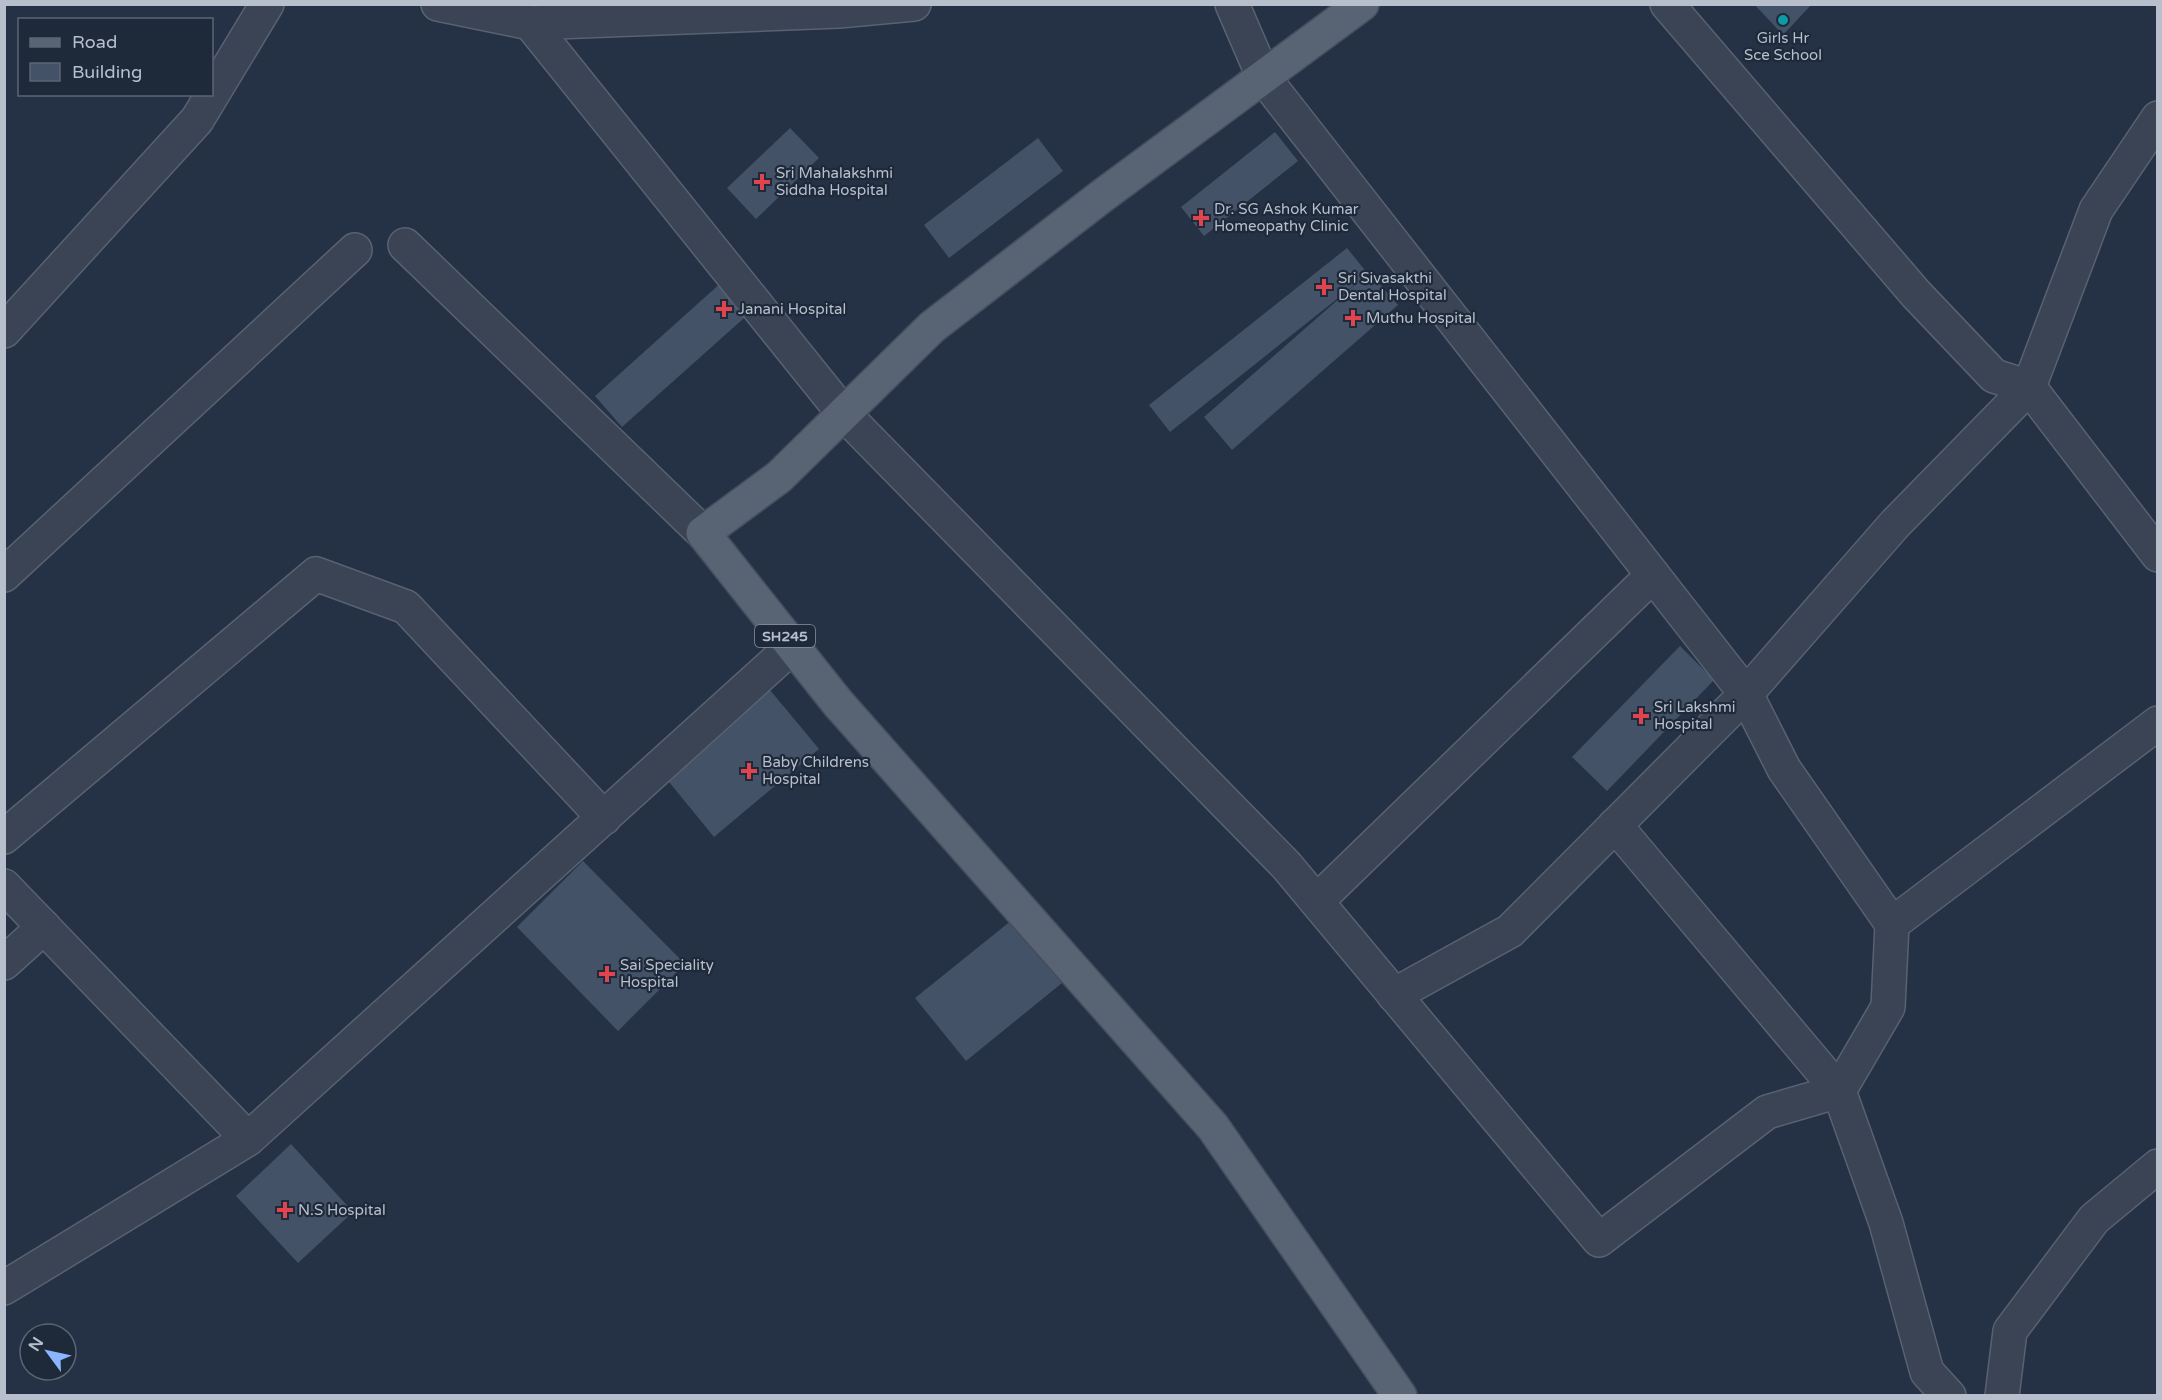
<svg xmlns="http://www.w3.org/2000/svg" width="2162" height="1400" font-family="'Varela Round',sans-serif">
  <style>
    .building { fill: #445267 }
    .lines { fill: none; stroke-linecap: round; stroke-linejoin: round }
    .minor-casing { stroke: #586271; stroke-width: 36 }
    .major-casing { stroke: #444d5d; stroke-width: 36 }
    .minor { stroke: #3a4454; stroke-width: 33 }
    .major { stroke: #586374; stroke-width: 33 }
    .culture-dot { fill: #0f9aa8; stroke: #1e2939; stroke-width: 2 }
    .health-dot { fill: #e0444e; stroke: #1e2939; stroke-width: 2 }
    .labels { text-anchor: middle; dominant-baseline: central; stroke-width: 4.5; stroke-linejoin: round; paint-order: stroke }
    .shield { fill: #1e2939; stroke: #8992a1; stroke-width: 1.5 }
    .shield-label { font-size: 14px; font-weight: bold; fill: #b7bfcd }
    .poi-label { font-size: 15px; fill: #b7bfcd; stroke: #1e2939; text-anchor: start }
  </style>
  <rect width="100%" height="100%" fill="#253245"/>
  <g class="building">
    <polygon points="1754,4 1812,4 1783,35"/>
    <polygon points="790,128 819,158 756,219 727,188"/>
    <polygon points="1275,132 1298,161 1204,236 1181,207"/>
    <polygon points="1038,138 1063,171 949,258 924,225"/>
    <polygon points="1347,248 1368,274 1370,273 1398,305 1232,450 1204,417 1357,283 1170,432 1149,405"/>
    <polygon points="743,263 771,294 622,427 595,396"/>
    <polygon points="1680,646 1714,680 1607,791 1572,757"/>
    <polygon points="770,690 819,749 714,837 665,777"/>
    <polygon points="583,861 685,964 618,1031 517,927"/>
    <polygon points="1012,920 1062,983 966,1061 915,998"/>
    <polygon points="291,1144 353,1212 298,1263 236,1196"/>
  </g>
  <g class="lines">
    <g class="minor-casing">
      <g id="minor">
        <polyline points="438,4 530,23 844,414 1286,865 1599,1240 1767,1112 1839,1091 1615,825"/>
        <polyline points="1232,4 1264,78 1746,694 1784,769 1892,924 1888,1007 1839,1091 1886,1223 1927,1372 1949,1396"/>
        <polyline points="1667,4 1916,294 1994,376 2029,387 2158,555"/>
        <polyline points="530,23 839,11 914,4"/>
        <polyline points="405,245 703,533"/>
        <polyline points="4,331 197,120 267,4"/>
        <polyline points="4,575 355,250"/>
        <polyline points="4,837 316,574 406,607 604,818"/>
        <polyline points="4,886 248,1139 793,646"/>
        <polyline points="1317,901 1653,575"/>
        <polyline points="1892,924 2158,723"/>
        <polyline points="4,963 44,927"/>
        <polyline points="1394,995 1510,931 1746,694 1895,524 2029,387 2096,210 2158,118"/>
        <polyline points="4,1288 248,1139"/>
        <polyline points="2002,1396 2010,1331 2094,1219 2158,1166"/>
      </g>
    </g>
    <g class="major-casing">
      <polyline id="major" points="1362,4 1102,196 932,327 779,477 703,533 837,702 1213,1127 1400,1396"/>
    </g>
    <use href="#minor" class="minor"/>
    <use href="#major" class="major"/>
  </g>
  <circle class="culture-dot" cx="1783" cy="20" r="6"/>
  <g class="health-dot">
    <path d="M759 173h6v6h6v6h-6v6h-6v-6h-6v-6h6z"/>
    <path d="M1198 209h6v6h6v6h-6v6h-6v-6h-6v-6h6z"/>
    <path d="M1321 278h6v6h6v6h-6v6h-6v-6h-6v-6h6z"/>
    <path d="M721 300h6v6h6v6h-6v6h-6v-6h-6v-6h6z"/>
    <path d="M1350 309h6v6h6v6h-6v6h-6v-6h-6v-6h6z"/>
    <path d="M1638 707h6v6h6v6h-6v6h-6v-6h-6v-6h6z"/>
    <path d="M746 762h6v6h6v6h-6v6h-6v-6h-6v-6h6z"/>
    <path d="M604 965h6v6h6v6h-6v6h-6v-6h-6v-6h6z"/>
    <path d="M282 1201h6v6h6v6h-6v6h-6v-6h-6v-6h6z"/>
  </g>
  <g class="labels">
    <rect class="shield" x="755" y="625" width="60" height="22" rx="4.5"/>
    <g class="shield-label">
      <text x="785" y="636">SH245</text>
    </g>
    <g class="poi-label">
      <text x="1783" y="38" text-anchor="middle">Girls Hr<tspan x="1783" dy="17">Sce School</tspan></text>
      <text x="776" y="173">Sri Mahalakshmi<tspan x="776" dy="17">Siddha Hospital</tspan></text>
      <text x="1214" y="209">Dr. SG Ashok Kumar<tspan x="1214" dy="17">Homeopathy Clinic</tspan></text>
      <text x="1338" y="278">Sri Sivasakthi<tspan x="1338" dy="17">Dental Hospital</tspan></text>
      <text x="738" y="309">Janani Hospital</text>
      <text x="1366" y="318">Muthu Hospital</text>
      <text x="1654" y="707">Sri Lakshmi<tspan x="1654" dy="17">Hospital</tspan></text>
      <text x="762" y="762">Baby Childrens<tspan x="762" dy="17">Hospital</tspan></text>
      <text x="620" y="965">Sai Speciality<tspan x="620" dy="17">Hospital</tspan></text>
      <text x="298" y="1210">N.S Hospital</text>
    </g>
  </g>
  <rect width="2162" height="1400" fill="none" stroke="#b7bfcd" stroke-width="12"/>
  <rect x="18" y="18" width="195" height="78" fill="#1e2939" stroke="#5b6574" stroke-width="1.5"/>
  <rect x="30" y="38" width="30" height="9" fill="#586374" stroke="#5b6574" stroke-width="1.5"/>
  <text x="72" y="48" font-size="18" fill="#b7bfcd">Road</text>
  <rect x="30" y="63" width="30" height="18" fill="#445267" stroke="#5b6574" stroke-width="1.5"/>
  <text x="72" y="78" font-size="18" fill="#b7bfcd">Building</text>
  <g transform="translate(48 1352) rotate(303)"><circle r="28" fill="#1e2939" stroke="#5b6574" stroke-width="1.5"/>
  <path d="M0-4.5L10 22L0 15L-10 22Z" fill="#8bb5fe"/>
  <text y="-9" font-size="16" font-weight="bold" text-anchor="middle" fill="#b7bfcd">N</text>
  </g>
</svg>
